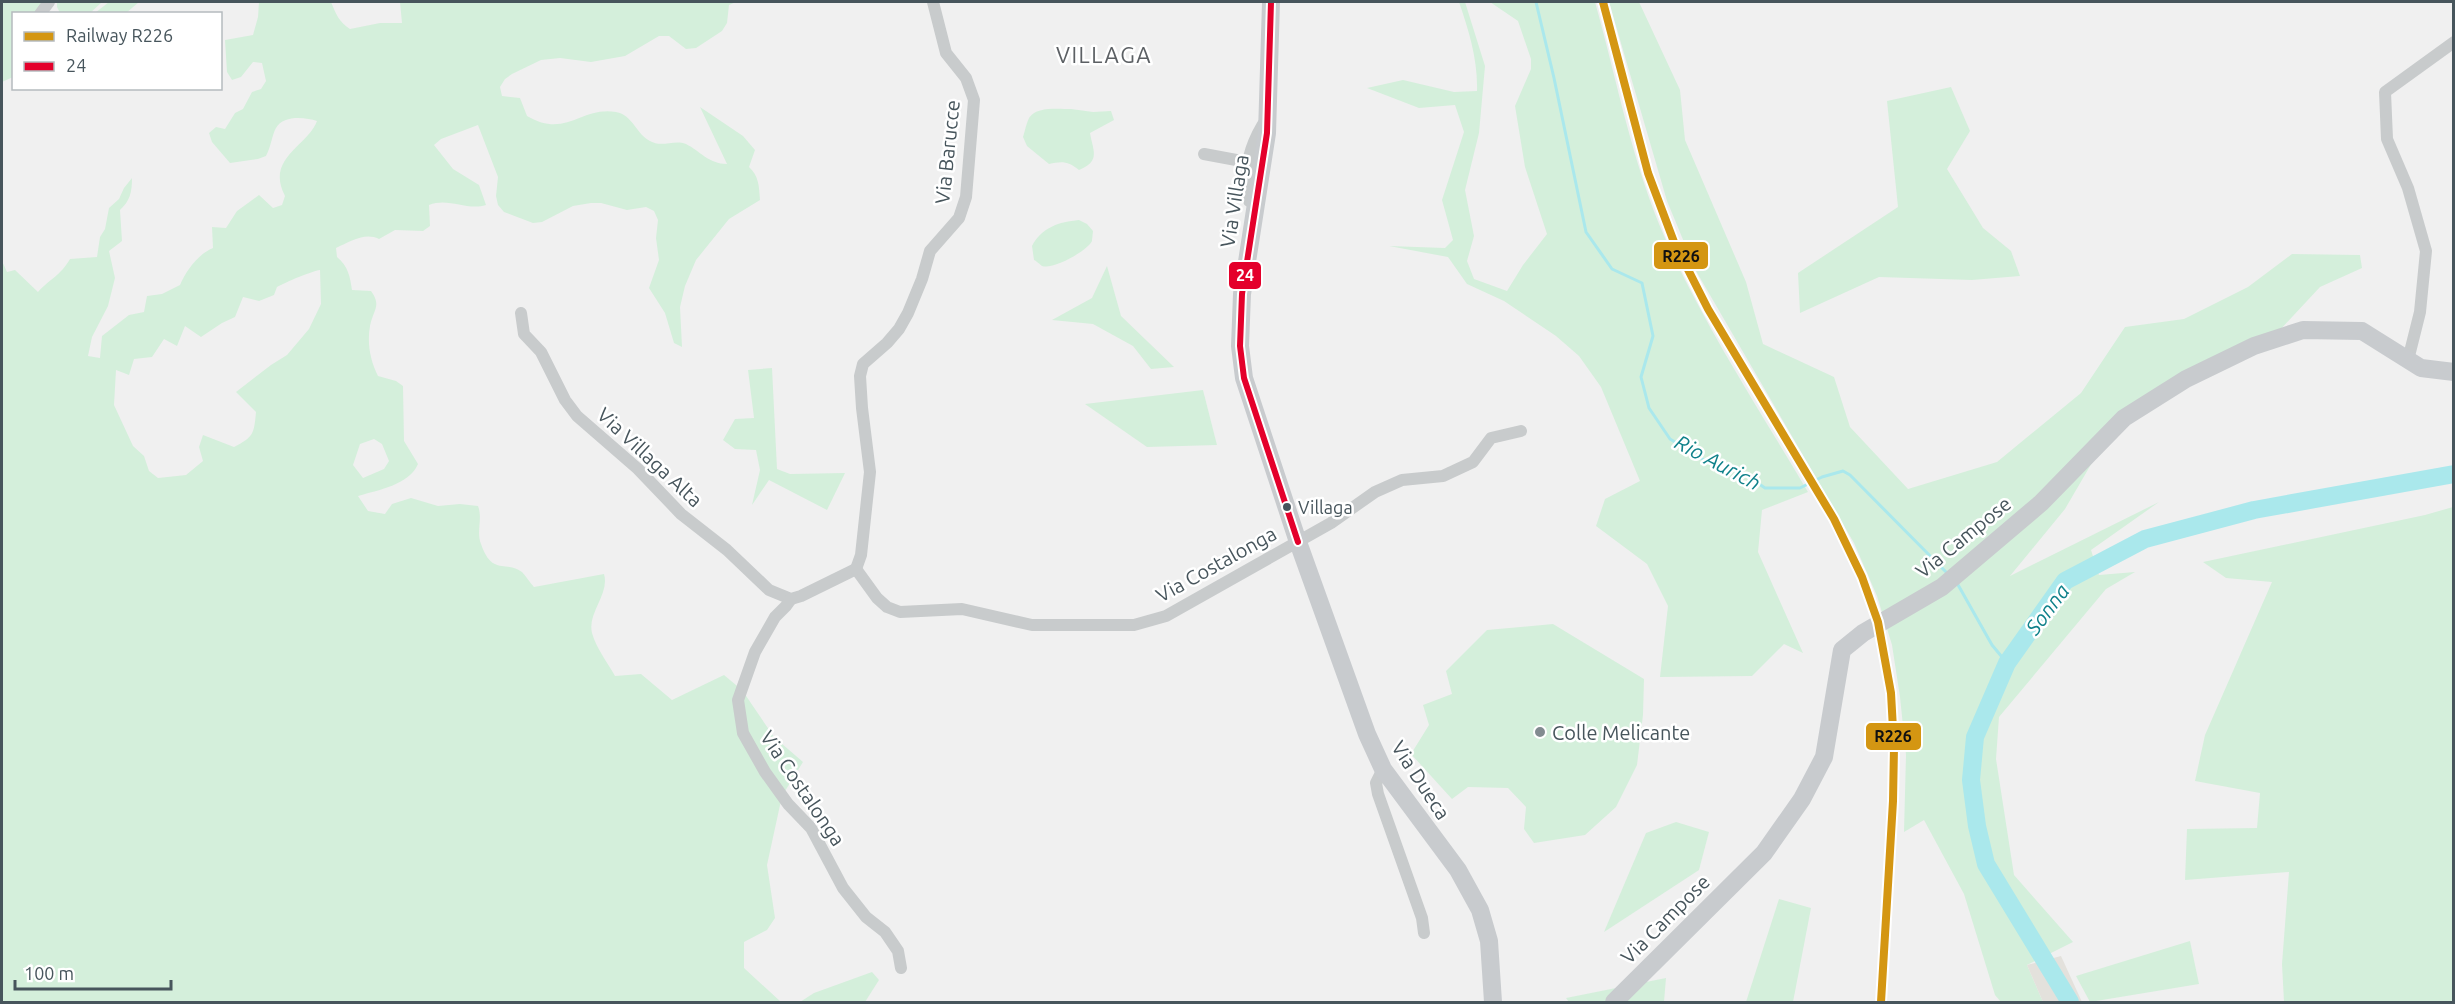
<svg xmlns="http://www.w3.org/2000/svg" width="2455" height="1004" font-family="Ubuntu,sans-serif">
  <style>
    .green { fill: #d4efdb; fill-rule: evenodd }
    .sand { fill: #e3e1dc }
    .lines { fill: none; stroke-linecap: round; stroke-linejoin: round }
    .stream { stroke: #aae8ec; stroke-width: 3 }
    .river { stroke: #aae8ec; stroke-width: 18 }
    .street { stroke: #c8cbcc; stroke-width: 12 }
    .secondary { stroke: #c8cbce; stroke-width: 18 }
    .bus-1-casing { stroke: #fff; stroke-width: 10 }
    .bus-1 { stroke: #e4002b; stroke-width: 6 }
    .rail-1-casing { stroke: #fff; stroke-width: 12 }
    .rail-1 { stroke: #d49612; stroke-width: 8 }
    .bus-dot { fill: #47555c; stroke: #fff; stroke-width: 2 }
    .poi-dot { fill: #828b90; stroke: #fff; stroke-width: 2 }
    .labels { text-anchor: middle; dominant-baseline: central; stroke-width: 5; stroke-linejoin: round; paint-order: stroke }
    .bus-label { font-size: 18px; fill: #47555c; stroke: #fff; text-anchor: start }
    .street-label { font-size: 20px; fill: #47555c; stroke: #fff }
    .poi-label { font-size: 20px; fill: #47555c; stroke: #fff; text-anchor: start }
    .water-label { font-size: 21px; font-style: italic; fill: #0f818a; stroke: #fff }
    .quarter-label { font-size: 22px; letter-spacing: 1.5px; fill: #5c6064; stroke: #fff }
    .line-badge { stroke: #fff; stroke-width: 2 }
    .badge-label { font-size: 16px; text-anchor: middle; font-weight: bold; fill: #fff }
    .pale-badge-label { font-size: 16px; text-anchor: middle; font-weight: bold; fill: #111 }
  </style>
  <rect width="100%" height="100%" fill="#f0f0f0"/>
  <g class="green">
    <polygon points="2,2 50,2 45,13 14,14 13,77 2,82"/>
    <polygon points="57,2 102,2 89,14 60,13 57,7"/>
    <polygon points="109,2 139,2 126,13 95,13"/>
    <path d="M259,2h72c5,12 8,20 19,27l30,-6h22l-2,-21h336l-7,3 -2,18 -5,8 -26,17 -10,1 -17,-13h-10l-34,20 -34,6 -31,-4 -19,2 -29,14 -7,5 -5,8 2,9 18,2 7,18c39,23 54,-10 89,-4 17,3 20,22 34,29 12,7 24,-2 36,3 14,7 23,20 41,20l-27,-57 43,29 12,14 -6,17c10,9 10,19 11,33l-31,19 -33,41 -11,26 -5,21 2,40 -8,-4 -9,-30 -16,-25 10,-28 -3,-22 2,-18 -4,-9 -8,-4 -19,3 -26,-7h-10l-18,3 -31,16 -9,1 -29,-11 -6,-7 -2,-9 2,-19 -20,-52 -37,14 -7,6 19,24 26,16 7,20c-20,6 -37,-8 -57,0l1,21 -7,5 -28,-1 -16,9c-15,-7 -29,3 -43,9l1,9c11,9 13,19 15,33l19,1c11,15 2,19 -1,35 -3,17 0,34 8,50l18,5 7,5 1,55 14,23c-9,21 -40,26 -60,32l10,15 17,3 7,-10 19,-6 27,8 22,-2 18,2c5,13 -2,25 3,38 11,32 24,16 41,28 4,4 8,11 12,15l70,-13c6,20 -17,39 -12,59 4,15 16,30 23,43l26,-2 31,26 52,-25 18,15 32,47 29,25 -21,34 -15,69 8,53 -8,12 -23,12v26l37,34h-779v-741l5,11 8,-2 23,22c14,-15 21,-15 32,-33l27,-2 3,-20 5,-8 4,-21 10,-9 5,-11 8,-10c0,14 -2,23 -12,32l2,31 -13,10 6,27 -7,28 -16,31 -4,19 12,2 2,-22 27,-21 15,-3 3,-16 15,-2 18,-9c6,-14 18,-31 33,-37l-1,-21 14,1 11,-17 22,-16 14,13 9,-3 3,-9c-20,-38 23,-50 32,-75 -12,-4 -34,-6 -41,7 -4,7 -5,19 -10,28l-8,3 -28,4 -18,-21 -3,-9 7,-6 9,2 10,-16 8,-4 9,-17 9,-3 5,-8 -4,-18 -9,-1 -12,15 -9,3 -5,-8 -2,-32 28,-5 5,-18zM320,270l1,34 -12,25 -22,26 -16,10 -35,27 20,20c-2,21 -2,25 -22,35l-31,-12 -4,12 4,14 -17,14 -28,3 -9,-7 -5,-15 -11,-10 -19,-41 2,-35 13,5 5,-16 18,-2 12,-18 13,7 8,-20 16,11 21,-14 13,-6 8,-20 16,4 15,-6 3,-8c9,-5 35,-16 43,-17zM374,439l8,5 7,17 -5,8 -21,9 -10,-13 7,-21z"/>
    <path d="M1459,2h6l20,64 -6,67 -14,57 9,46 -7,25 7,18 33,12 16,-26 24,-31 -22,-67 -10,-61 16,-37v-10l-13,-38 -28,-19h105c22,78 37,161 70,236 40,89 94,171 143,254l-46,18 -4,42 45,101 -19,-9 -32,32 -92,1 8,-71 -21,-42 -51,-38 9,-27 35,-18 -39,-94 -22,-31 -23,-20 -52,-35 -37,-17 -19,-27 -59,-11 56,2 8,-8 -11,-40 22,-68 -9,-27 -36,3 -52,-20 36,-8 51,12 23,-1c1,-31 -8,-60 -18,-89z"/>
    <polygon points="1609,2 1639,2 1680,90 1685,140 1746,282 1763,344 1834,377 1850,427 1908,489 1997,462 2081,393 2125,327 2184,319 2248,287 2292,254 2360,255 2362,268 2320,287 2279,331 2121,413 2065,509 2010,576 2159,502 2091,550 2099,575 2135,572 2106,589 1999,717 1996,759 2014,875 2073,942 2027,965 2043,1002 2001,1002 1995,995 1964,894 1924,820 1904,832 1906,755 1900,697 1892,645 1877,596 1854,543 1696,271 1667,201"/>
    <polygon points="1951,87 1970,131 1947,169 1983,228 2011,251 2020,276 1972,280 1879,277 1800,313 1798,273 1898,207 1887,101"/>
    <path d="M1071,109l22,3 18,-1 3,9 -24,13c3,18 11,28 -11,37 -11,-9 -17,-9 -30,-6l-22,-18 -4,-9c2,-6 3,-13 6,-19 7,-12 30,-9 42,-9z"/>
    <path d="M1079,220l8,4 6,7c0,1 -1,9 -1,10 -5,10 -39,29 -50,25 -1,-1 -7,-6 -8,-6l-2,-14c10,-19 27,-24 47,-26z"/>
    <polygon points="1107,266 1121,316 1174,367 1151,369 1133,346 1093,324 1052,320 1092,298"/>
    <polygon points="772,368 777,469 790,474 845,473 827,510 769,480 752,505 760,470 756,450 735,449 723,440 735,419 754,418 748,370"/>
    <polygon points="1203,390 1217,445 1147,447 1085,404"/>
    <polygon points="2453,507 2453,1002 2284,1002 2282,964 2289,872 2185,880 2187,829 2257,828 2260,793 2195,781 2205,735 2272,582 2226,578 2203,562 2425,515"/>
    <polygon points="1553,624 1644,679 1643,715 1637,765 1616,807 1585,835 1534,843 1524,829 1526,807 1508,788 1468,787 1452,799 1411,754 1429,725 1423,705 1452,694 1446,671 1487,630"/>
    <polygon points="1676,822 1709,832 1699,870 1604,932 1646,833"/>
    <polygon points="1779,899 1811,908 1793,1002 1746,1002"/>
    <polygon points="2190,941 2199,984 2090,1002 2076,976"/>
    <polygon points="872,972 879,980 865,1002 800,1002 814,993"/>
    <polygon points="1666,978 1664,1002 1569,1002 1566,998"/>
  </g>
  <polygon class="sand" points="2061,956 2082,1002 2043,1002 2027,965"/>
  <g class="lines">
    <g class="stream">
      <polyline points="1536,2 1554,78 1586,232 1612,269 1642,283 1653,336 1641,377 1649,408 1670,439 1704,460 1740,471 1765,488 1800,488 1822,477 1843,471 1850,475 1947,573"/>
      <polyline points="1957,583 1992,645 2007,663"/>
    </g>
    <polyline class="river" points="2070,1002 1986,864 1977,826 1971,780 1975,737 2007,663 2065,581 2145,539 2254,510 2454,474"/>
    <g class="street">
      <polyline points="40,14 49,2"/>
      <polyline points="1204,154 1247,162"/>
      <path d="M1257,205l-8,-4c-7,-30 1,-58 18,-83"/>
      <polyline points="521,313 524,334 541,352 565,400 577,416 638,469 681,514 727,550 769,590 791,599 801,596 856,569"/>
      <polyline points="2408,360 2420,312 2426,251 2408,188 2387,139 2385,92 2454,42"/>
      <polyline points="856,569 877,598 887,607 900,612 962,609 1032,625 1134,625 1166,616 1331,523 1375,492 1402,480 1443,476 1473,462 1491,438 1521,431"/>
      <polyline points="856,569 861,555 870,472 862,408 860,376 863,364 887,343 899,329 908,313 922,279 930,251 959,218 966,197 974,100 966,78 946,53 933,2"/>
      <polyline points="791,599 786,606 775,617 755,652 738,700 743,733 765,772 788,804 811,828 843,888 866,917 885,932 898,951 901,968"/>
      <polyline points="1383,769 1376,783 1378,794 1422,918 1424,933"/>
    </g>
    <g class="secondary">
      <polyline points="1271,2 1267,133 1242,294 1240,346 1244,378 1298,542 1367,734 1383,769 1458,870 1480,910 1489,941 1493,1002"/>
      <polyline points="1614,1002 1764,853 1802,799 1824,757 1842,650 1863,633 1942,587 2041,503 2124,418 2186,379 2254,346 2303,330 2362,331 2421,368 2454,372"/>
    </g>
    <g class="bus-1-casing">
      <polyline id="bus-1" points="1271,2 1267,133 1242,294 1240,346 1244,378 1298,542"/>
    </g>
    <use href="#bus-1" class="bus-1"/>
    <g class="rail-1-casing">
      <polyline id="rail-1" points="1603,2 1648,173 1674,242 1708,309 1834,519 1862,577 1878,622 1891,693 1894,747 1893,801 1881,1002"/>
    </g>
    <use href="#rail-1" class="rail-1"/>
  </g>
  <circle class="bus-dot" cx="1287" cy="507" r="5"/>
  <circle class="poi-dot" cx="1540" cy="732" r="6"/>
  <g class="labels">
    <g class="bus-label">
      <text x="1298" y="507">Villaga</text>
    </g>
    <g class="street-label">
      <text transform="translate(947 152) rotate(-84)">Via Barucce</text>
      <text transform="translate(1234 201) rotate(-81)">Via Villaga</text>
      <text transform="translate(650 457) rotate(43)">Via Villaga Alta</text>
      <text transform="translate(1963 537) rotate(-39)">Via Campose</text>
      <text transform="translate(1216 564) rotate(-29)">Via Costalonga</text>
      <text transform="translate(1421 780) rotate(57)">Via Dueca</text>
      <text transform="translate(803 788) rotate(56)">Via Costalonga</text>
      <text transform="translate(1665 919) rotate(-45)">Via Campose</text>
    </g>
    <g class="poi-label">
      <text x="1552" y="732">Colle Melicante</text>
    </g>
    <g class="water-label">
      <text transform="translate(1718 462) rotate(28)">Rio Aurich</text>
      <text transform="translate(2047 609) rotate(-53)">Sonna</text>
    </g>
    <g class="quarter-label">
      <text x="1104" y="54">VILLAGA</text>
    </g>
  </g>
  <g class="line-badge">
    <rect x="1653" y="241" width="56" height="29" rx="6" fill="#d49612"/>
    <rect x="1228" y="261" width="34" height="29" rx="6" fill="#e4002b"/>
    <rect x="1865" y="722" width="57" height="29" rx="6" fill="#d49612"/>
  </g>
  <g class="badge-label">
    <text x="1245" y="281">24</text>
  </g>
  <g class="pale-badge-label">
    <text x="1681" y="262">R226</text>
    <text x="1893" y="742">R226</text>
  </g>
  <rect width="2455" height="1004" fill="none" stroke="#47555c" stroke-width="6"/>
  <rect x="12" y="12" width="210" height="78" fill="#ffffff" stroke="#b5bbbe" stroke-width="1.5"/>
  <rect x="24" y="32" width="30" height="9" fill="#d49612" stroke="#b5bbbe" stroke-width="1.5"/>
  <text x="66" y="42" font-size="18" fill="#47555c">Railway R226</text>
  <rect x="24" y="62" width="30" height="9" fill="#e4002b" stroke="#b5bbbe" stroke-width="1.5"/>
  <text x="66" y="72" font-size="18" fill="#47555c">24</text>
  <path d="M15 980v9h156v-9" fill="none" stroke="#47555c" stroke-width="3"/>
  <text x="24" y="980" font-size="18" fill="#47555c" stroke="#ffffff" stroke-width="4.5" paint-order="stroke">100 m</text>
</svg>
